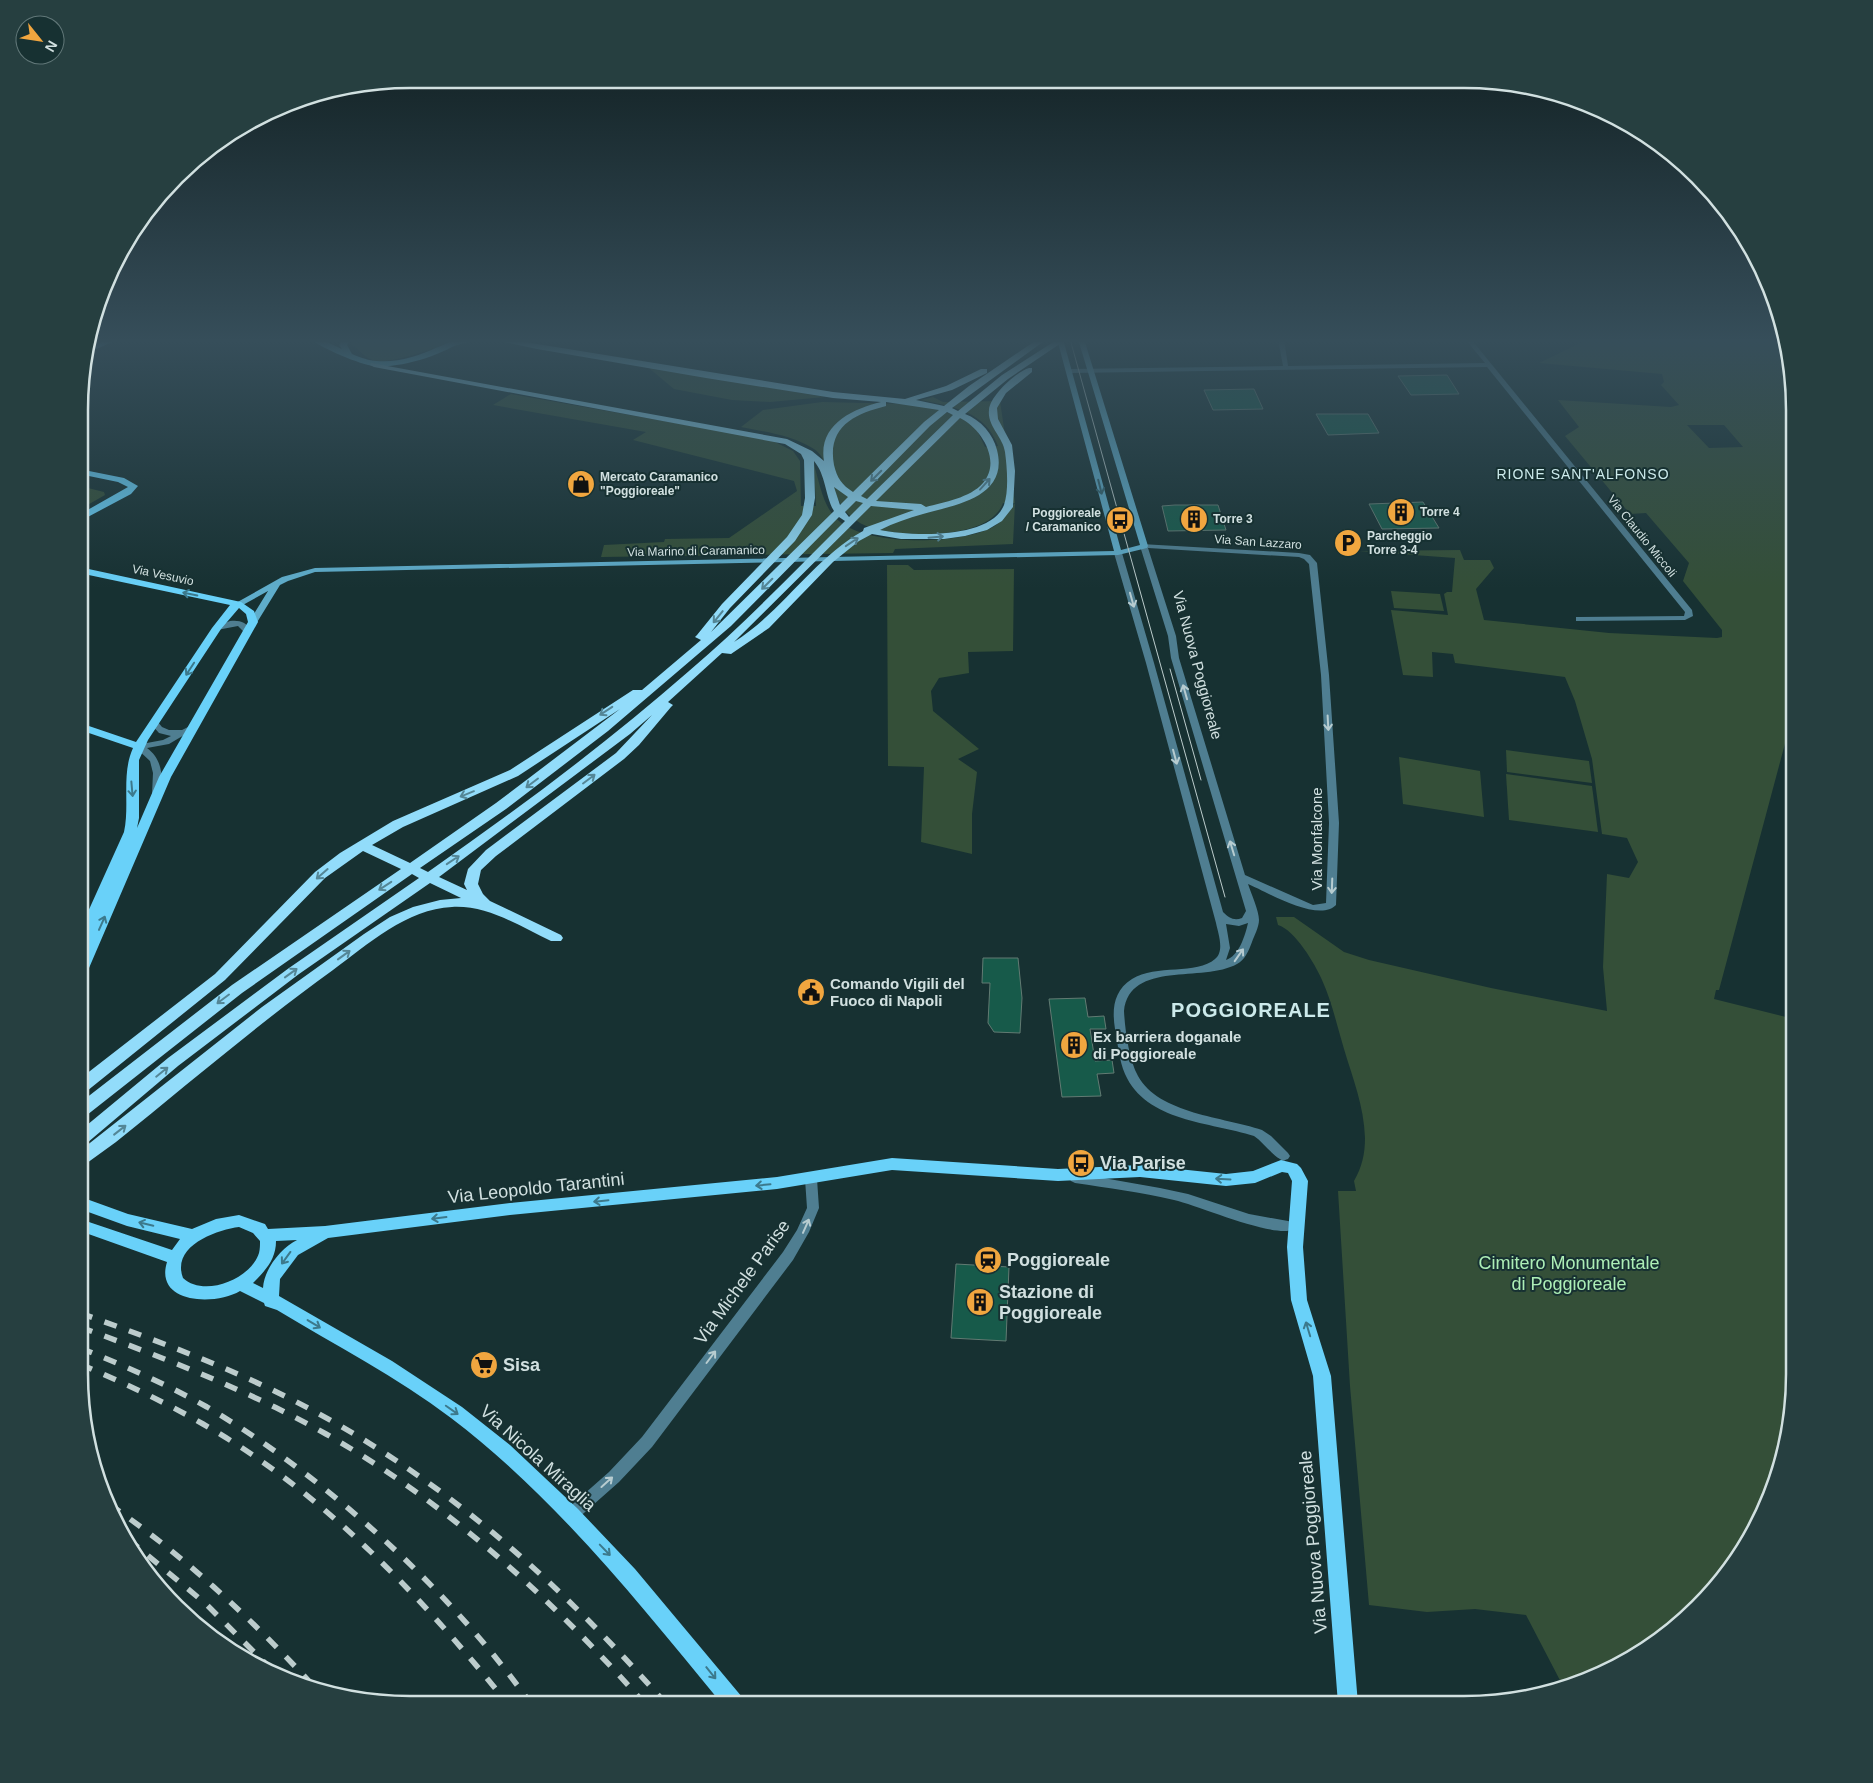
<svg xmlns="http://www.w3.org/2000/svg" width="1873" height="1783" font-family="Arial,sans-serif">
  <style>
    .green { fill: #344f38; fill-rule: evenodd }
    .building { fill: #175a4a; stroke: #627b73 }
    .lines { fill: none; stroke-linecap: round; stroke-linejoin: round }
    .minor { fill: #4f7e91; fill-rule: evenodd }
    .secondary { fill: #5fadcb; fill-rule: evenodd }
    .primary { fill: #69d1f9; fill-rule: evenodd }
    .trunk { fill: #92dcfa; fill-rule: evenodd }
    .tram { stroke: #bccccc; stroke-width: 1 }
    .rail { stroke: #bccccc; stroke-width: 5.5; stroke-dasharray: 13 13; stroke-linecap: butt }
    .oneway { stroke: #548696 }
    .oneway2 { stroke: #34636f }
    .oneway3 { stroke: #3c798c }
    .oneway4 { stroke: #b7ccd0 }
    .labels { text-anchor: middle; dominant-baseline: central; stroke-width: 4; stroke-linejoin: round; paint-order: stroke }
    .far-poi-label { font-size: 12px; font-weight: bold; fill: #d1e0e0; stroke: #173132; text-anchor: start }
    .far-street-label { font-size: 12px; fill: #d1e0e0; stroke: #173132 }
    .far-neighbourhood-label { font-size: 14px; letter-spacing: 1px; fill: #cceaeb; stroke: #173132 }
    .street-label { font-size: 15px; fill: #d1e0e0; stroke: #173132 }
    .poi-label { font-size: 15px; font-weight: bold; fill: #d1e0e0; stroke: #173132; text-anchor: start }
    .near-poi-label { font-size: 18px; font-weight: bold; fill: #d1e0e0; stroke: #173132; text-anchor: start }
    .near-street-label { font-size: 18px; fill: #d1e0e0; stroke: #173132 }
    .near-park-label { font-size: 18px; fill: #adeeb6; stroke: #173132 }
    .district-label { font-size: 20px; font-weight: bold; letter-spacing: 1px; fill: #cceaeb; stroke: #173132 }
    .rim { fill: none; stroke: #d1e0e0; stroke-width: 2.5 }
  </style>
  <rect width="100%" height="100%" fill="#173132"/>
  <g class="green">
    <path d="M358,339h96c-10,8 -66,25 -79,22 -8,-2 -16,-11 -23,-16l-1,-1z"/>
    <path d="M1589,339h195l10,49v322l-75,280h-3l-2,9 80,20v376l-11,64 -23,61 -48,71 -47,45 -95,51 -6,1 -38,-73 -51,-6 -48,3 -58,-7 -19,-219 -12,-195h18l-2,-10c8,-14 11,-27 11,-43 -1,-32 -12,-59 -21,-89 -7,-23 -12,-47 -22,-69 -7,-16 -27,-50 -44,-55l-2,-8h18l50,35 25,8 122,28 116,23 -4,-44 4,-93 22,4 9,-16 -11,-24 -25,-4 -10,-75 -17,-58 -10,-24 -110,-14 -2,-9 -21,-2 1,25 -30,-2 -12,-65 57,5 -4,-21 3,-2h5l3,-34 -96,-7 101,-1 4,10h26l4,8 -18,21 8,31 125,13 108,5 5,-1v-7l-39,-49 6,-18 -43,-50 -16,1 -65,-78 14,-9 -21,-27 113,7 8,-2 -18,-20 3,-3 -2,-8 -123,-11zM1687,425h37l19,22 -34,1z"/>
    <polygon points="651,367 825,397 770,402 732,400 674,389 650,369"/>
    <path d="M511,394l260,46 22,11 7,10 1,45h15l-2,-41c6,19 9,43 25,56 29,25 118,24 152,7 11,-5 17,-16 24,-25h-12c-14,39 -104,34 -134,24 -7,-2 -15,-8 -20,-12 -19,-18 -17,-54 -35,-66 -22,-14 -48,-17 -73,-22l22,-17 59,-8 87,2 26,4 29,11 12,9 9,19 13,-1c-13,-35 -44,-39 -77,-46l12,-3 10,5 57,-1 15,102 -2,41 -118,5 -2,4 -292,4 3,-12 60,-3 1,-3 64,-1 68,-47 -3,-10 -161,-41 13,-8 -153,-27z"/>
    <polygon points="84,487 104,492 105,495 84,507"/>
    <polygon points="887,565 908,565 914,570 1014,569 1013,651 968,652 969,673 939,678 931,691 933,711 979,749 958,759 977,772 972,814 972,854 921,842 924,767 888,766"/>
    <polygon points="1391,591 1440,594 1444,611 1394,608"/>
    <polygon points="1506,750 1589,761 1592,783 1507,772"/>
    <polygon points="1399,757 1480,771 1484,817 1403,804"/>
    <polygon points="1506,774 1592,786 1598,832 1509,820"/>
  </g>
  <g class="building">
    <polygon points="1447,375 1459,394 1411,395 1398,376"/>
    <polygon points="1254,389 1263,409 1213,410 1204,390"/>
    <polygon points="1316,414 1368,414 1379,433 1328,435"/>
    <polygon points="1423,502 1439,528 1382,529 1369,504"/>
    <polygon points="1175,505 1218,505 1226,530 1168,531 1162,506"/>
    <polygon points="983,958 1018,958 1022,998 1020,1033 994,1032 988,1023 990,983 982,983"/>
    <polygon points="1085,998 1088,1017 1104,1016 1106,1029 1090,1029 1095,1061 1112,1060 1114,1073 1097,1074 1101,1096 1062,1097 1049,999"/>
    <polygon points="956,1264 1009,1267 1006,1341 951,1338"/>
  </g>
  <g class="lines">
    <g class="minor">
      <polygon points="1278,339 1284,339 1288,366 1485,363 1465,339 1471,339 1692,610 1693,616 1685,620 1576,621 1576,617 1579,617 1684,616 1685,612 1487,367 1070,373 1067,371 1070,369 1283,366"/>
      <path d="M1141,544l158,9 11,2 7,8 12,112 10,148 -3,82c-17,18 -69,-13 -88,-21 3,9 11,27 11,36 0,7 -5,16 -7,22 -3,8 -7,18 -15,22 -34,19 -107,-4 -113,47 1,19 5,49 14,65 21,38 86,41 124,54l9,6 17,17 2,3 -2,3c-4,1 -4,3 -8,0 -9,-5 -17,-17 -26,-23 -43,-14 -108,-14 -129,-62 -6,-14 -7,-30 -10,-45 -3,-19 -2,-38 17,-50 24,-15 65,-4 83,-20 10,-8 3,-26 1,-36l-70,-260 -32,-110 1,-2h3l4,2 32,110 69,249c6,6 11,9 19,6l4,-7 -75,-253 -3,-22 -28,-90zM1148,548l151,9 5,2 5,5 12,111 8,148 -3,80 -13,2 -68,-30 -66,-217 -3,-22zM1248,923c-3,13 -9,33 -22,37l4,-12 -4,-24 13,2z"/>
      <path d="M230,621c10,-1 16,1 22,10l-1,2h-6l-7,-7 -21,4 -4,-2z"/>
      <path d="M154,720l3,1 5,6 7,3h13l10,-5 4,3 -27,16 -22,4c16,12 15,28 15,46l-5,3 -5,-3 1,-21 -3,-12 -15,-14 1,-2 27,-5 8,-4 -12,-3 -9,-10z"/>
      <path d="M1075,1173l85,15 28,6 61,20 39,7 4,1 2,4 -2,4c-22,7 -92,-24 -118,-30 -33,-8 -66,-12 -99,-17l-4,-2 -2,-3 2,-3z"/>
      <polygon points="811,1174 815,1176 817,1179 819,1208 809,1232 793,1260 652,1447 619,1482 576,1520 571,1522 566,1520 564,1515 566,1510 609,1472 642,1437 783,1252 797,1230 807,1208 805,1179 807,1176"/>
    </g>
    <g class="secondary">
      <polygon points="468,339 477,339 445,349 442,347"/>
      <polygon points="1057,339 1063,339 1121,550 1140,545 1078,339 1084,339 1148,546 1147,548 1118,555 315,572 288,581 280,585 256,624 253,624 249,622 268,591 241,606 235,606 234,604 282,577 315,568 1114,551"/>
    </g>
    <g class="primary">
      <polygon points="109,339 119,339 85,354 85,349"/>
      <path d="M310,339h10l22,10 -3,-4 5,-6h7l-4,6 5,9c29,14 57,6 86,-7 9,-3 15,-9 25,-8 -17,16 -66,30 -88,27 -15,-1 -53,-18 -65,-27z"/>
      <polygon points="84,470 124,478 138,486 131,494 84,519 84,512 128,487 118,482 84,475"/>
      <path d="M84,568l157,34 13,9 4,11 -87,155 -82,191 -2,3 -5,1v-19l5,-12 -5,2v-18l42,-93c6,-27 -3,-58 9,-84l-50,-17v-7l53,18 76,-114 18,-23 -146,-31zM239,608l7,6 2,8 -89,155 -22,51 2,-10v-58l9,-20 73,-111z"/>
      <path d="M892,1158l166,11 82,-4 86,9 27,-3 28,-11 16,4 4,4 7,13 -5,66 4,53 24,76 27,328h-20l-25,-328 -22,-76 -4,-53 5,-66 -4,-8 -6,-1 -27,11 -29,3 -86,-9 -82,4 -166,-11 -115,19 -267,26 -182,23 -30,17 -18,24 -1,17 113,65 70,46 48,38 68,64 57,60 107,128 3,7h-23c-84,-102 -166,-206 -271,-286 -54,-41 -116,-73 -174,-108l-12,-4 -1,-3 -24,-12c-25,15 -86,13 -73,-29l-87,-31v-12l92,31 8,-11 -53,-13 -47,-17 1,-12 47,17 64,15 24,-10 23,-4 26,9 3,5 57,-3 185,-23 267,-26zM239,1227l14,6 7,8c0,4 0,8 -1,12 -8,26 -55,45 -76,25 -12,-32 33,-48 56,-51zM297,1240c-16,8 -33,29 -34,48l-10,-5c13,-13 23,-24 23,-42z"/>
    </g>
    <path class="trunk" d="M491,339h16l326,53 72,7 41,-13 35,-17h6v4l-35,17 -36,10 28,6 25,-20 69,-47h9l-95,69 6,3 44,-36 56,-36h9l-59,40 -43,35c16,6 28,20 32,36 12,47 -41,55 -74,64 -15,4 -29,9 -43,16 30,6 110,10 124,-25 5,-14 3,-38 1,-53 -2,-15 -18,-26 -16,-42 1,-14 27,-38 40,-42h3v4l-26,21 -9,15 1,11 14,26 3,26 -2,36 -11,14 -15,9 -22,6 -21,3h-43l-29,-5 -13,7 -26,21 -64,66 -38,26 -9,-1 -54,49 5,3 -2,2 -32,38 -15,14 -128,97 -15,14 -3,14 5,10 7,7 71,34 2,3 -2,3h-10c-32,-15 -63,-36 -99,-34 -45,2 -84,37 -119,63 -75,54 -145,114 -217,172l-29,21 -6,2v-15l181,-143 102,-73 26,-17 23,-10 27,-7 21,-2 -31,-15 -131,91 -121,92 -91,77 -6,2v-15l87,-72 121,-90 130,-90 -7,-4 -170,119 -155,122 -6,2v-15l151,-117 169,-116 -38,-18 -38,27 -100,102 -138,111 -6,2v-15l134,-104 100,-102 25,-19 53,-32 117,-51 123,-80h9l59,-50 -6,-3 2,-2 25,-31 65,-67 15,-22 3,-17 -1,-38 -3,-6 -16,-10 -411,-77 -4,-2 1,-2 416,76 25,12 12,10c-6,-36 28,-52 57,-59l-48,-4 -127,-20 -169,-29zM886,402l53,8 -15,12 -71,70c-11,-7 -16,-14 -19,-27 -7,-38 20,-51 52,-59zM947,412l6,3 -86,84 -6,-3 69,-70zM960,418c21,10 42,43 23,65 -13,15 -39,19 -57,24l-5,-3 -45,-3zM814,461c12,14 11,35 20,50l-123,121 19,-24 65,-67 17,-26 3,-17zM834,487l14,10 -8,8zM856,501l7,2 -14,14 -4,-5zM871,506l43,4 -50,18 -1,3c-50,28 -80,80 -129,111zM839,517l6,4c-51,51 -101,103 -156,150 -82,72 -171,138 -261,201l-8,-4 86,-59 102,-78 123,-105zM620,709l-124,94 -86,60 -38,-18 31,-18 115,-51zM652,715l-36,38 -130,97 -18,19 -4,15 3,6 -28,-13 191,-143z"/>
    <g class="tram">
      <polyline points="1070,339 1225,897"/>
      <polyline points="1170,669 1201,780"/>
    </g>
    <g class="rail">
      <path d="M80,1313c78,28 157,57 230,96 140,75 252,176 356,295"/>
      <path d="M80,1327c84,31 168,63 246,107 123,70 226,165 319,270"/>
      <path d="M80,1348c43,17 86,36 127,59 119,70 244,184 324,297"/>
      <path d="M80,1364c42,18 83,37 123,60 121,69 218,172 305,280"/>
      <path d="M109,1504c78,54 145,117 209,187"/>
      <polyline points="128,1539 206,1604 278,1676"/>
    </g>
  </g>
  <defs><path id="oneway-shaft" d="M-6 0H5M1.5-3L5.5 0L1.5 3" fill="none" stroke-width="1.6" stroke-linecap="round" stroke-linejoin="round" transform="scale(1.25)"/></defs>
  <g class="oneway">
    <use href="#oneway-shaft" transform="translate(876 476) rotate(135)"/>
    <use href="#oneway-shaft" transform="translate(985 484) rotate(-48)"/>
    <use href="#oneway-shaft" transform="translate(936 537) rotate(-5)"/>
    <use href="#oneway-shaft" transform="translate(852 542) rotate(-34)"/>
    <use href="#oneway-shaft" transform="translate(767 584) rotate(135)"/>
    <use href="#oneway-shaft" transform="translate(718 617) rotate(129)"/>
    <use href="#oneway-shaft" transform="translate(606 711) rotate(147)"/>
    <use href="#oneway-shaft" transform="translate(589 779) rotate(-37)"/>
    <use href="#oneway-shaft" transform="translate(532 783) rotate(143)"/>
    <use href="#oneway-shaft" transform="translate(467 794) rotate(158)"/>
    <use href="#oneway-shaft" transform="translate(453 860) rotate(-34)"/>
    <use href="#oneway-shaft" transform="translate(322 874) rotate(139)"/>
    <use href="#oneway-shaft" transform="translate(385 886) rotate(147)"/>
    <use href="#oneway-shaft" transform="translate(344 955) rotate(-36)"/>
    <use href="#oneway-shaft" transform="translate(291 973) rotate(-36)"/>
    <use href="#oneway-shaft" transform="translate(223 999) rotate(143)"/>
    <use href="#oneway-shaft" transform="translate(162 1072) rotate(-39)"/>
    <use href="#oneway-shaft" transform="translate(120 1130) rotate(-38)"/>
  </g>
  <use class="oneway2" href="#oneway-shaft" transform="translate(1100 487) rotate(76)"/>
  <g class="oneway3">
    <use href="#oneway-shaft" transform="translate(190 594) rotate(-168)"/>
    <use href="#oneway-shaft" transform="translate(190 669) rotate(123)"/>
    <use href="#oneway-shaft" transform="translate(132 789) rotate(85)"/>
    <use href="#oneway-shaft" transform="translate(102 923) rotate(-66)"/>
    <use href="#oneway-shaft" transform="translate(1223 1179) rotate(-177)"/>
    <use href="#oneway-shaft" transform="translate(763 1185) rotate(174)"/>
    <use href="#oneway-shaft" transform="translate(601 1201) rotate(174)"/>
    <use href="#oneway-shaft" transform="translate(439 1218) rotate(173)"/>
    <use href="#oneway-shaft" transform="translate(146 1224) rotate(-167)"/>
    <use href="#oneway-shaft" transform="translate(286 1258) rotate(126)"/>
    <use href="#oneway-shaft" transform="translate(314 1324) rotate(31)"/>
    <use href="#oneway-shaft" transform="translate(1308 1329) rotate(-107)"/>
    <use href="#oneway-shaft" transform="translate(452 1410) rotate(35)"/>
    <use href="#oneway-shaft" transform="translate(605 1550) rotate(46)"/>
    <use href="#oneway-shaft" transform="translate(711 1673) rotate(51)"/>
  </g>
  <g class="oneway4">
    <use href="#oneway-shaft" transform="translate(1132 600) rotate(74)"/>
    <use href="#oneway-shaft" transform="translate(1185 692) rotate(-106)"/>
    <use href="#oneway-shaft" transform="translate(1328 723) rotate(87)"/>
    <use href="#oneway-shaft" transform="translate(1175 757) rotate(75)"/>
    <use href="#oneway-shaft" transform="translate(1232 848) rotate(-107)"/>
    <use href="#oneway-shaft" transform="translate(1332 886) rotate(92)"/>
    <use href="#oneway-shaft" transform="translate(1239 955) rotate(-55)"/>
    <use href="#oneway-shaft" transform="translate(806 1226) rotate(-66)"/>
    <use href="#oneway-shaft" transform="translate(711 1357) rotate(-53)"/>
    <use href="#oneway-shaft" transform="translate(607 1482) rotate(-42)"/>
  </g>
  <linearGradient id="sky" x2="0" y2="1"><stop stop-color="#0d1b1c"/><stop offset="0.58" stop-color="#364e5a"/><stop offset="1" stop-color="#364e5a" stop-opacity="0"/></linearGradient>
  <rect width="1873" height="588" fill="url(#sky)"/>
  <defs>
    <g id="shop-disc" transform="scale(1.4375)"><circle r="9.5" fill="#f1a63f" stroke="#173132"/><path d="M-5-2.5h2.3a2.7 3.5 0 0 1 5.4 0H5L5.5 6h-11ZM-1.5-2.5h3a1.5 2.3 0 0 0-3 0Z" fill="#111"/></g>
    <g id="building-disc" transform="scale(1.4375)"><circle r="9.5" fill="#f1a63f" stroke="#173132"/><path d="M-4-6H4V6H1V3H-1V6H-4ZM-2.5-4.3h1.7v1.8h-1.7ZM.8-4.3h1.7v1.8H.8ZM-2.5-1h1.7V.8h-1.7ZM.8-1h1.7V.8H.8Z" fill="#111"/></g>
    <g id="bus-disc" transform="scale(1.4375)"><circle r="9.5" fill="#f1a63f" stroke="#173132"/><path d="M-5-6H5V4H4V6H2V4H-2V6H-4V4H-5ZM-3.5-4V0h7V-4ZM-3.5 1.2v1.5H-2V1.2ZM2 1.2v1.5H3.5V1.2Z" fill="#111"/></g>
    <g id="parking-disc" transform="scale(1.4375)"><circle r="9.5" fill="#f1a63f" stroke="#173132"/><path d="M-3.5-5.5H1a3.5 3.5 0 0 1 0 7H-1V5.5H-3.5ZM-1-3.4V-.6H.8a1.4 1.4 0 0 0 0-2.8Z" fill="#111"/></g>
    <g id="civic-disc" transform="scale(1.4375)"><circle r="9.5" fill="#f1a63f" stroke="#173132"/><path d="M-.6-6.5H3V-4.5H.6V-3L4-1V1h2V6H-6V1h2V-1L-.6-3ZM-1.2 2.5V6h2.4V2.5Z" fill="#111"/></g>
    <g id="station-disc" transform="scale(1.4375)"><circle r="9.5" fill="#f1a63f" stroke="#173132"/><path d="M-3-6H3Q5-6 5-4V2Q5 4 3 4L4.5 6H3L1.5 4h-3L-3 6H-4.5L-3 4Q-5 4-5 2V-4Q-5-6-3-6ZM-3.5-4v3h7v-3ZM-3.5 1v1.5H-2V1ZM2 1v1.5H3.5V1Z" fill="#111"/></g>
    <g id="supermarket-disc" transform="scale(1.4375)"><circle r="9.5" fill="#f1a63f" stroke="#173132"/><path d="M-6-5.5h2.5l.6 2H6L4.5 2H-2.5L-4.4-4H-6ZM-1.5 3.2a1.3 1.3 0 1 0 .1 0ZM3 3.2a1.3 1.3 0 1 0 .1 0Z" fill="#111"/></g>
  </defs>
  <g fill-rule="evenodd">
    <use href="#shop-disc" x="581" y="484"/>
    <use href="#building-disc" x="1401" y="512"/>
    <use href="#building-disc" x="1194" y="519"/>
    <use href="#bus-disc" x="1120" y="520"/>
    <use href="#parking-disc" x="1348" y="543"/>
    <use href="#civic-disc" x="811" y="992"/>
    <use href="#building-disc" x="1074" y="1045"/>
    <use href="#bus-disc" x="1081" y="1163"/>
    <use href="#station-disc" x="988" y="1260"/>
    <use href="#building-disc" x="980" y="1302"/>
    <use href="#supermarket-disc" x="484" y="1365"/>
  </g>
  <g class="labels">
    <g class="far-poi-label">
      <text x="600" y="477">Mercato Caramanico<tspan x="600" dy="14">"Poggioreale"</tspan></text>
      <text x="1420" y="512">Torre 4</text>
      <text x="1101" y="513" text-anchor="end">Poggioreale<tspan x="1101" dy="14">/ Caramanico</tspan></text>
      <text x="1213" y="519">Torre 3</text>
      <text x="1367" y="536">Parcheggio<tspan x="1367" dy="14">Torre 3-4</tspan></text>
    </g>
    <g class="far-street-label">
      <text transform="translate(1642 536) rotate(51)">Via Claudio Miccoli</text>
      <text transform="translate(1258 542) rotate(4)">Via San Lazzaro</text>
      <text transform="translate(696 551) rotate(-1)">Via Marino di Caramanico</text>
      <text transform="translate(163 575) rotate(12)">Via Vesuvio</text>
    </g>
    <g class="far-neighbourhood-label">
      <text x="1583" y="474">RIONE SANT'ALFONSO</text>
    </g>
    <g class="street-label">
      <text transform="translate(1198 665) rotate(75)">Via Nuova Poggioreale</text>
      <text transform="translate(1316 839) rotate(-90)">Via Monfalcone</text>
    </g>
    <g class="poi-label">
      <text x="830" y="983">Comando Vigili del<tspan x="830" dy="17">Fuoco di Napoli</tspan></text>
      <text x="1093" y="1036">Ex barriera doganale<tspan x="1093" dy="17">di Poggioreale</tspan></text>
    </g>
    <g class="near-poi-label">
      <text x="1100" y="1163">Via Parise</text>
      <text x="1007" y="1260">Poggioreale</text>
      <text x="999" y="1292">Stazione di<tspan x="999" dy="21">Poggioreale</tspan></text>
      <text x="503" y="1365">Sisa</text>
    </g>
    <g class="near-street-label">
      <text transform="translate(536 1188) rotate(-6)">Via Leopoldo Tarantini</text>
      <text transform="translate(742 1282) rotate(-54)">Via Michele Parise</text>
      <text transform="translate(538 1458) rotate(42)">Via Nicola Miraglia</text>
      <text transform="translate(1313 1542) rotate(-95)">Via Nuova Poggioreale</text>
    </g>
    <g class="near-park-label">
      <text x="1569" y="1263">Cimitero Monumentale<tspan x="1569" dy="21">di Poggioreale</tspan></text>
    </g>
    <g class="district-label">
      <text x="1251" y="1010">POGGIOREALE</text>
    </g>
  </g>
  <path d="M0 0H1873V1783H0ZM410 88H1464A322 322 0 0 1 1786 410V1374A322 322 0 0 1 1464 1696H410A322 322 0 0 1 88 1374V410A322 322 0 0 1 410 88Z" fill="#263f40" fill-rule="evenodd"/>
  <path class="rim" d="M410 88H1464A322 322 0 0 1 1786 410V1374A322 322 0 0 1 1464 1696H410A322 322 0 0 1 88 1374V410A322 322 0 0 1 410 88Z"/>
  <g transform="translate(40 40) rotate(120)"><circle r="24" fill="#173132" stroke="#617778"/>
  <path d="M0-4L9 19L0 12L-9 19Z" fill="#f1a63f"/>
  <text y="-8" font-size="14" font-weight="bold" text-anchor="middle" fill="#d1e0e0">N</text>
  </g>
</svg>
